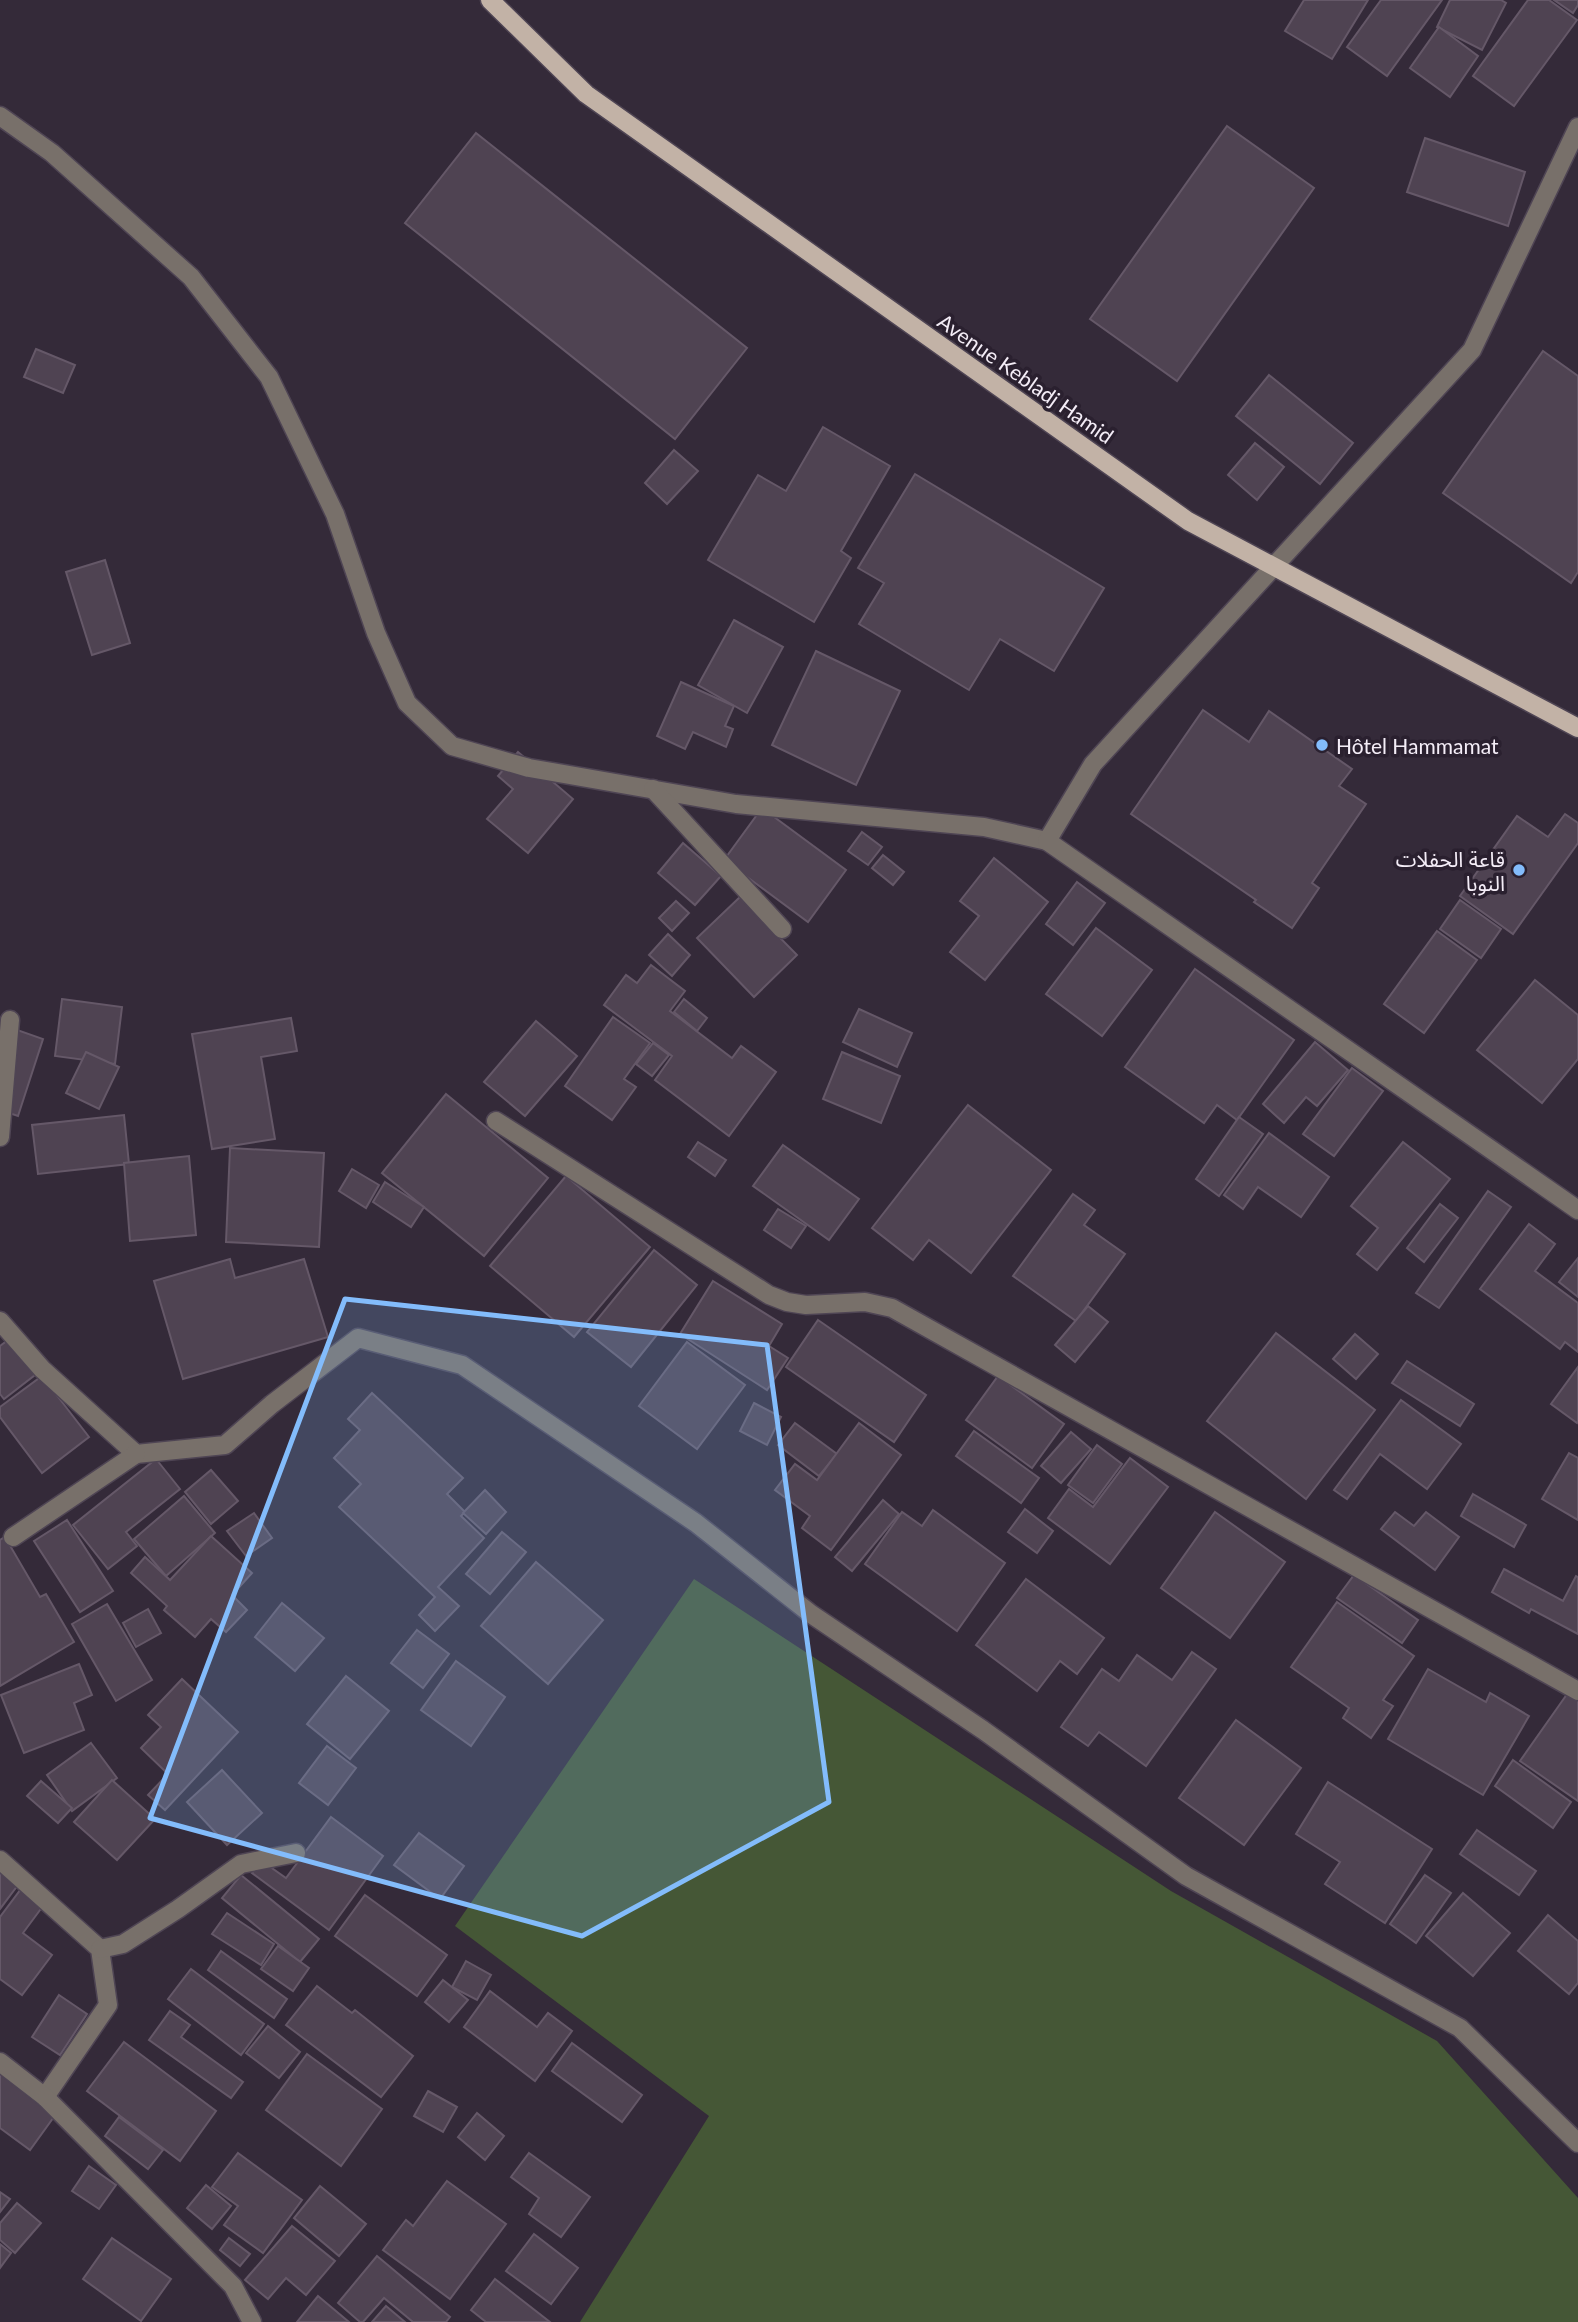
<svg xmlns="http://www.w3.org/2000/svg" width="1578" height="2322" font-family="Lato,'Noto Sans Arabic',sans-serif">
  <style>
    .green { fill: #455736 }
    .building { fill: #4f4352; stroke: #655868; stroke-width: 2 }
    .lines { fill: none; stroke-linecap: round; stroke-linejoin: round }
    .minor-casing { stroke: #4f4554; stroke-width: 21 }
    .major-casing { stroke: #4f4554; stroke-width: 21 }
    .minor { stroke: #78706a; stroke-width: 18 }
    .major { stroke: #c2b2a6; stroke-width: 18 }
    .marked { fill: #83bcfb; fill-opacity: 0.2; stroke: #83bcfb; stroke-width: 5; stroke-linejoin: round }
    .poi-dot { fill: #83bcfb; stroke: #2a202f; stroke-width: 2.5 }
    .labels { text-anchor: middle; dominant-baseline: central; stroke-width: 7; stroke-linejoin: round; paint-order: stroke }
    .street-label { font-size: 21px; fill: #f4edf7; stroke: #2a202f }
    .poi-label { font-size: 21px; fill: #f4edf7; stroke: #2a202f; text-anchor: start }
  </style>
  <rect width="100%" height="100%" fill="#342a39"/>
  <polygon class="green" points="694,1579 1171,1891 1437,2041 1578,2198 1578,2322 580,2322 709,2116 455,1926"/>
  <g class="building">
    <polygon points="1304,0 1368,0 1332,59 1285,31"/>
    <polygon points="1381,0 1442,0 1387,76 1347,47"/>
    <polygon points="1450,0 1501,0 1506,3 1482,50 1437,27"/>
    <polygon points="1528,0 1549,0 1577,20 1514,106 1473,76"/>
    <polygon points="1554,0 1578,0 1578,5 1573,13"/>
    <polygon points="1439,27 1478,56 1450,97 1410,68"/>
    <polygon points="1227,126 1314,188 1177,381 1090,319"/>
    <polygon points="476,133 747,348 675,439 405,223"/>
    <polygon points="1425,138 1525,172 1508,226 1407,192"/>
    <polygon points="36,349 75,365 63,393 24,377"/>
    <polygon points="1543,351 1578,376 1578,572 1571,583 1443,493"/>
    <polygon points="1269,375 1353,443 1320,484 1236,416"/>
    <polygon points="823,427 890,466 841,551 851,558 814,622 708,560 758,475 786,491"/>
    <polygon points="1255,443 1284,467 1257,500 1228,475"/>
    <polygon points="674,450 698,471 667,504 645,483"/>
    <polygon points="915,474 1104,588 1054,671 1000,639 969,690 859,624 884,583 858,568"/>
    <polygon points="105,560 130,643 92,655 66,572"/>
    <polygon points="734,620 783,647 747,713 698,685"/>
    <polygon points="816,651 900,691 856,785 772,745"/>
    <polygon points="681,682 734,706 725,726 733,729 726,747 693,732 685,749 657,736"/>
    <polygon points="1203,710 1249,742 1269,711 1352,769 1339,786 1366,804 1312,883 1319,888 1292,928 1254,902 1256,900 1131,814"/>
    <polygon points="518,752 573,799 528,853 487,819 513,789 498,776"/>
    <polygon points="762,808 846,870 808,922 724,860"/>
    <polygon points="1565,814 1578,823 1578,843 1513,934 1460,896 1517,816 1548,837"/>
    <polygon points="862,832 882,847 868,865 848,851"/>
    <polygon points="683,843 721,876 695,905 658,873"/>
    <polygon points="883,855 904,872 893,885 872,868"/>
    <polygon points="994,858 1048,902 985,980 950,952 979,916 960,901"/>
    <polygon points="1077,882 1105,903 1073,945 1046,924"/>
    <polygon points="740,897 797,955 754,997 697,938"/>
    <polygon points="1460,900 1501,929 1481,958 1440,929"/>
    <polygon points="676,901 689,913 672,931 659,918"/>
    <polygon points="1096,928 1152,970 1102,1036 1046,994"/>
    <polygon points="1437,931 1477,960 1424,1033 1384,1004"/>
    <polygon points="668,934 690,955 672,976 649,955"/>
    <polygon points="651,965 685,991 670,1011 732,1058 741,1046 776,1072 729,1136 655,1080 672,1056 604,1005 626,975 637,983"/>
    <polygon points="1195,969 1294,1040 1237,1120 1217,1105 1204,1123 1125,1067"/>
    <polygon points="1535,980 1578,1015 1578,1059 1542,1103 1477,1050"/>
    <polygon points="62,999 122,1007 115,1064 55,1056"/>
    <polygon points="684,999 707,1018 697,1031 674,1012"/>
    <polygon points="859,1009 912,1033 897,1067 843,1042"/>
    <polygon points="613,1017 650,1043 624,1079 636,1087 612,1120 565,1086"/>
    <polygon points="291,1018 297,1051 261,1057 275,1139 212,1149 192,1034"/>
    <polygon points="536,1021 577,1056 525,1116 484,1082"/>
    <polygon points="0,1024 43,1039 18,1116 0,1110"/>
    <polygon points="1315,1042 1348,1070 1317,1106 1306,1097 1284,1123 1263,1104"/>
    <polygon points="653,1043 669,1055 652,1076 636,1064"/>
    <polygon points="86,1052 119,1067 99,1109 66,1093"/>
    <polygon points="842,1052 900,1076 881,1123 823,1099"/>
    <polygon points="1352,1068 1383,1091 1334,1156 1303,1134"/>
    <polygon points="446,1094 548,1178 484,1256 382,1173"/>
    <polygon points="968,1105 1051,1170 971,1273 929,1240 913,1260 872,1228"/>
    <polygon points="124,1115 129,1164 38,1174 32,1125"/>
    <polygon points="1239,1117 1263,1134 1219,1196 1196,1179"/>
    <polygon points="1269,1133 1329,1177 1301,1217 1258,1187 1243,1209 1224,1195"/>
    <polygon points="698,1142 726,1160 715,1176 688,1157"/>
    <polygon points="1403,1142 1450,1179 1377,1270 1357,1254 1378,1228 1351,1206"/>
    <polygon points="783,1145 859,1199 829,1240 753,1186"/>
    <polygon points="230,1148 324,1153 319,1247 226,1242"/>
    <polygon points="189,1156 196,1235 130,1241 124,1163"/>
    <polygon points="352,1169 379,1185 366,1208 339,1191"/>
    <polygon points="566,1176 650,1247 574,1337 490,1266"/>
    <polygon points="385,1182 424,1207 411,1227 373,1202"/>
    <polygon points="1488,1191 1511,1207 1439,1308 1416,1293"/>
    <polygon points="1073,1194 1095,1210 1084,1225 1125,1254 1076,1321 1013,1276"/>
    <polygon points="1440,1204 1458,1218 1424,1262 1407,1248"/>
    <polygon points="778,1209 806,1226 791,1248 764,1230"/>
    <polygon points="1529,1224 1555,1244 1535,1271 1578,1303 1578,1352 1565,1342 1560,1349 1480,1289"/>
    <polygon points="654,1250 697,1285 631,1367 587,1332"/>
    <polygon points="1578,1258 1578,1297 1559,1282"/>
    <polygon points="230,1259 235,1278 304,1259 328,1337 183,1379 154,1281"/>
    <polygon points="713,1281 782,1324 769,1346 788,1358 767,1390 680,1334"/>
    <polygon points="1088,1306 1108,1322 1075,1362 1055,1345"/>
    <polygon points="818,1320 926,1395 894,1442 786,1367"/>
    <polygon points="1276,1333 1375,1410 1306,1499 1207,1421"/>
    <polygon points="1355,1334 1378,1354 1356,1379 1333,1359"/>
    <polygon points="8,1340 35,1375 4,1399 0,1394 0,1346"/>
    <polygon points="687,1342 745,1385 697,1449 639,1406"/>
    <polygon points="1407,1361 1474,1404 1460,1426 1392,1383"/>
    <polygon points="1578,1367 1578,1421 1577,1423 1551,1404"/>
    <polygon points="42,1376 89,1437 42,1473 0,1417 0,1407"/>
    <polygon points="998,1376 1064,1424 1032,1468 966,1420"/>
    <polygon points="372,1393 463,1478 447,1494 465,1512 461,1516 484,1538 438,1587 459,1606 435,1631 419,1615 435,1597 339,1507 361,1484 334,1458 360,1430 348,1419"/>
    <polygon points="1401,1400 1461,1444 1427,1489 1380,1454 1347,1499 1334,1490"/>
    <polygon points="754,1403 781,1417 767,1445 740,1431"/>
    <polygon points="795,1423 837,1454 819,1476 778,1445"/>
    <polygon points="859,1423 901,1455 831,1550 802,1528 810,1516 775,1490 795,1464 817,1480"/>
    <polygon points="974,1431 1039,1478 1021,1503 956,1456"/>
    <polygon points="1071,1432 1091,1449 1061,1483 1041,1466"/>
    <polygon points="1097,1445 1122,1464 1093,1503 1068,1485"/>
    <polygon points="1569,1453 1578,1458 1578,1520 1542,1499"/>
    <polygon points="1130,1458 1168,1487 1110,1564 1048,1518 1069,1489 1093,1507"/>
    <polygon points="156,1459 180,1489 126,1532 137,1546 108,1569 73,1525"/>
    <polygon points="211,1470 238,1501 211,1524 185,1492"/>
    <polygon points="485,1490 506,1512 486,1534 463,1513"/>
    <polygon points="1473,1494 1526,1525 1514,1547 1461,1516"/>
    <polygon points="184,1496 215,1533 166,1576 134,1539"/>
    <polygon points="883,1500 899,1514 852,1571 835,1557"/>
    <polygon points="1025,1509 1053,1531 1037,1553 1008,1532"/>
    <polygon points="933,1510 1005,1563 957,1631 865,1564 902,1512 922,1526"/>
    <polygon points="1215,1512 1285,1562 1230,1638 1161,1588"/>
    <polygon points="1395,1512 1414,1526 1426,1512 1459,1537 1435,1570 1381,1529"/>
    <polygon points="254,1513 272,1538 246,1556 227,1531"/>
    <polygon points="67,1520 113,1591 80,1612 34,1541"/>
    <polygon points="502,1532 526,1552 490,1594 466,1574"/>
    <polygon points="211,1536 252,1573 232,1595 247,1610 226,1632 211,1619 195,1637 164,1610 167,1606 131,1573 145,1557 170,1580"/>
    <polygon points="5,1537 40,1597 46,1594 74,1642 0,1686 0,1540"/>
    <polygon points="536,1562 603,1620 548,1684 481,1626"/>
    <polygon points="1504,1569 1563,1601 1576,1576 1578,1577 1578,1634 1531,1609 1529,1613 1492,1592"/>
    <polygon points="1354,1575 1418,1620 1402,1643 1337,1598"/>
    <polygon points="1026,1579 1104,1638 1077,1674 1060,1661 1037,1691 976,1645"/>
    <polygon points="1337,1602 1414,1656 1383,1700 1393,1706 1371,1738 1343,1718 1349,1708 1291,1667"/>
    <polygon points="282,1603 324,1638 295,1671 255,1637"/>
    <polygon points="107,1604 152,1680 116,1701 72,1624"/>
    <polygon points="148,1609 161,1633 136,1647 123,1623"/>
    <polygon points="417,1630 449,1654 423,1688 391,1663"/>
    <polygon points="1192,1652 1216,1669 1146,1766 1099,1732 1088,1746 1061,1727 1102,1669 1119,1681 1137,1655 1172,1680"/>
    <polygon points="456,1661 505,1697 471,1746 421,1710"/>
    <polygon points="79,1664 92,1695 74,1703 84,1730 24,1753 1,1695"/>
    <polygon points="1428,1669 1486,1702 1490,1693 1529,1716 1483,1795 1388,1739"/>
    <polygon points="346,1676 389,1711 350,1759 307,1724"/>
    <polygon points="182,1679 238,1732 165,1810 148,1795 168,1774 141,1748 161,1727 148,1715"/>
    <polygon points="1572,1687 1578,1691 1578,1801 1520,1761"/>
    <polygon points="1236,1720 1301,1768 1244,1845 1179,1798"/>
    <polygon points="91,1743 117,1778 72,1811 47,1775"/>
    <polygon points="327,1746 356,1768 328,1805 299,1783"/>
    <polygon points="1513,1760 1571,1802 1553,1828 1495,1786"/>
    <polygon points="222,1770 262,1813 227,1845 187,1802"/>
    <polygon points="112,1780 155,1819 117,1860 74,1822"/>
    <polygon points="41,1781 72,1808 58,1823 27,1796"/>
    <polygon points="1328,1782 1432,1849 1385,1923 1325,1884 1340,1862 1296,1834"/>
    <polygon points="331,1817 383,1856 329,1930 252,1873 262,1861 286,1878"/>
    <polygon points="1477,1830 1536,1871 1519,1895 1460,1854"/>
    <polygon points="419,1833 464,1866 440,1899 394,1865"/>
    <polygon points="0,1871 18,1885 0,1909"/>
    <polygon points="241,1875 319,1939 300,1962 222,1898"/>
    <polygon points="1425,1875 1451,1893 1416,1943 1390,1924"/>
    <polygon points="21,1889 43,1906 23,1933 52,1955 22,1995 0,1979 0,1917"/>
    <polygon points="1463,1893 1510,1933 1473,1976 1426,1936"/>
    <polygon points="365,1895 447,1955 417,1996 335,1936"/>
    <polygon points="227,1913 274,1944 261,1965 212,1934"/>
    <polygon points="1548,1915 1578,1941 1578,1983 1569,1994 1518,1951"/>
    <polygon points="278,1946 309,1968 293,1991 261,1969"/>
    <polygon points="221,1951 287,1999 274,2018 208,1970"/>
    <polygon points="466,1961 491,1975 477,2000 452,1987"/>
    <polygon points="191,1969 264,2024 241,2055 168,1999"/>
    <polygon points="443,1980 468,2000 449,2022 425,2002"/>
    <polygon points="317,1986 352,2013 355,2010 413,2056 381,2097 286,2025"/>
    <polygon points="490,1991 537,2027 548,2013 572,2031 535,2081 464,2027"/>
    <polygon points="59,1995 87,2014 60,2055 32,2037"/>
    <polygon points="170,2011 190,2025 181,2037 243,2082 231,2098 149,2040"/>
    <polygon points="268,2026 300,2052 279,2078 246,2053"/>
    <polygon points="124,2042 216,2111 180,2161 87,2091"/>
    <polygon points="572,2043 642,2095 622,2122 552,2071"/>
    <polygon points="307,2054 382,2109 341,2166 266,2110"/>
    <polygon points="0,2073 56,2114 30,2150 0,2128"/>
    <polygon points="428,2091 457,2107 443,2132 414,2116"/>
    <polygon points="477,2113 504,2136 485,2160 458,2137"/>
    <polygon points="119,2117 163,2150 148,2169 105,2136"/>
    <polygon points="238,2153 302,2200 263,2253 224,2225 238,2206 212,2187"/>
    <polygon points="529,2153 590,2197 561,2237 529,2214 539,2198 511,2177"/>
    <polygon points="89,2166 116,2185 99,2209 72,2191"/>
    <polygon points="447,2181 506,2224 450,2299 383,2250 406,2220 413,2226"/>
    <polygon points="206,2185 231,2206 212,2229 187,2208"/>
    <polygon points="320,2186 366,2224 339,2256 294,2218"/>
    <polygon points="0,2192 10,2199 0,2212"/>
    <polygon points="17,2203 41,2223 15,2253 0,2240 0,2223"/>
    <polygon points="292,2226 335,2261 306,2295 286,2278 268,2299 245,2280"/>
    <polygon points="534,2234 578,2268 551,2304 506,2271"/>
    <polygon points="112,2238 171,2279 141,2321 83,2279"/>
    <polygon points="229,2238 250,2254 240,2266 220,2250"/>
    <polygon points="0,2244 11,2253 0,2268"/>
    <polygon points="377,2256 450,2317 446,2322 413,2322 384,2298 363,2322 360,2322 338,2303"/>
    <polygon points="495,2279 550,2322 486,2322 471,2310"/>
    <polygon points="318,2296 349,2322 297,2322"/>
    <polygon points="386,2306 405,2322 372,2322"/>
  </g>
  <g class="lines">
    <g class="minor-casing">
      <g id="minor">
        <polyline points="0,116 52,153 191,277 269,377 335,514 376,633 407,703 452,746 529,768 736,804 984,827 1047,841"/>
        <polyline points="1578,127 1472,350 1093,764 1047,841 1578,1210"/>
        <polyline points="653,789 782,929"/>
        <polyline points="496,1121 769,1295 787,1302 806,1305 865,1302 892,1308 1578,1691"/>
        <polyline points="0,1137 10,1020"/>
        <polyline points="0,1321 42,1369 136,1454 225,1445 272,1404 358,1338 462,1365 696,1523 811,1614 983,1730 1186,1876 1460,2028 1578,2143"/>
        <polyline points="13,1537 136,1454"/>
        <polyline points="0,1860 100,1949 108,2005 45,2097"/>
        <polyline points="100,1949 123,1944 178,1909 241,1864 296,1853"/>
        <polyline points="0,2062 45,2097 233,2286 252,2322"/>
      </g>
    </g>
    <g class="major-casing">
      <polyline id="major" points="490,0 586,94 1188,521 1578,728"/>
    </g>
    <use href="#minor" class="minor"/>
    <use href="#major" class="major"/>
  </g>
  <path class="marked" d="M345,1299l422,46 62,457 -247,134 -432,-118z"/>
  <g class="poi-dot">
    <circle cx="1322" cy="745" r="7"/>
    <circle cx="1519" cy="870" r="7"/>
  </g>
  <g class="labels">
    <g class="street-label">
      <text transform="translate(1026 378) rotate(35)">Avenue Kebladj Hamid</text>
    </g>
    <g class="poi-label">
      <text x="1336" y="745">Hôtel Hammamat</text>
      <text x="1505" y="858" text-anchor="end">قاعة الحفلات<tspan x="1505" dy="24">النوبا</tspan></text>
    </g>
  </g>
</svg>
